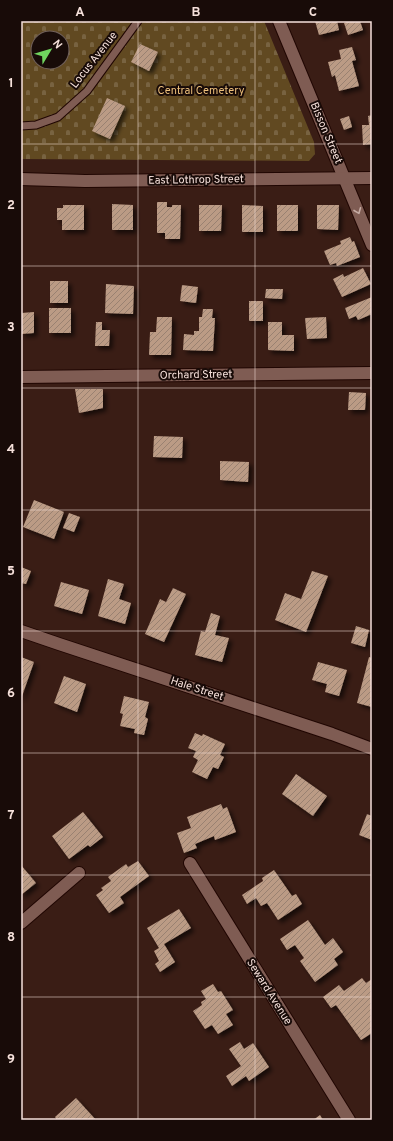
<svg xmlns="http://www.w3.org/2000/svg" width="393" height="1141" font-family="Overpass,sans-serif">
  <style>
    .cemetery { fill: url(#cemetery-stones); fill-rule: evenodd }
    .building { fill: url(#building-hatch); filter: url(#shadow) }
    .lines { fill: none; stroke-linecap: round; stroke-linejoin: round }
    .lane-casing { stroke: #200602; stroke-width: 9 }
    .street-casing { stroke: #200602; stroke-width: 14 }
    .secondary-casing { stroke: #200602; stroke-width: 14 }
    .lane { stroke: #7f5c53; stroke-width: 7 }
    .street { stroke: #7f5c53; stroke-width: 12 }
    .secondary { stroke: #7f5c53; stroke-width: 12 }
    .oneway { stroke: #c6aca5 }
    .grid { fill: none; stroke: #f6e1db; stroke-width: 1; stroke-opacity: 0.55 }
    .labels { text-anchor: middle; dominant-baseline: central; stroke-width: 4; stroke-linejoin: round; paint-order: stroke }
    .street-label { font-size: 11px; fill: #f6e1db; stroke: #180b08 }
    .park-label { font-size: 11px; fill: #ecbf7b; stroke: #180b08 }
    .neatline { fill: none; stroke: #f6e1db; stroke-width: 1.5 }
    .grid-label { font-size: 13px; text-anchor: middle; font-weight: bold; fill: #f6e1db }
  </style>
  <defs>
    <pattern id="cemetery-stones" width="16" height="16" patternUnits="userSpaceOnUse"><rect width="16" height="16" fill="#614921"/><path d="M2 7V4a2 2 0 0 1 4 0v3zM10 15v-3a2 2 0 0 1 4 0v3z" fill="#786341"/></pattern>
    <pattern id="building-hatch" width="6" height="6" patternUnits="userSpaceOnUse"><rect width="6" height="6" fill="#bb9b85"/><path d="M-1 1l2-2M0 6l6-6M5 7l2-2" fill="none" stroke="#998171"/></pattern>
    <filter id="shadow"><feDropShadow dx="3.5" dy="3.5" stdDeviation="2" flood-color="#0009"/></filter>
  </defs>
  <rect width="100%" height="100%" fill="#3a1d15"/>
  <path class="cemetery" d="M21,21h243l50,121 1,12 -6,7 -288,-2zM38,38h24v24h-24z"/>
  <g class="building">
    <polygon points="315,21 337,21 339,30 319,35"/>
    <polygon points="350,21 360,21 363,30 348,35 344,23"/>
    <polygon points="140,44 158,52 149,71 131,62"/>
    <polygon points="352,47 356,60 352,61 359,86 339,91 335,75 332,77 328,62 341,59 339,50"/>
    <polygon points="107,98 125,106 110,139 92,131"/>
    <polygon points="372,115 372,144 363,145 362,125 369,125 368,116"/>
    <polygon points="349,116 352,127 344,130 340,119"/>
    <polygon points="157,202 167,202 167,207 172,207 172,205 181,205 180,239 165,239 165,233 157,233"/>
    <polygon points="112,204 133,205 133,230 112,230"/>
    <polygon points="63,205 84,205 84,230 62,230 62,220 57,220 57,208 63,208"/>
    <polygon points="199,205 222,205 221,231 199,231"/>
    <polygon points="242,205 263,206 263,232 242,232"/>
    <rect x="277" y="205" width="21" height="26"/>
    <polygon points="317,205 339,205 338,230 317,229"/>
    <polygon points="350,237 352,242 354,241 360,257 337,266 336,263 330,265 324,251 341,244 340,241"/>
    <polygon points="363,268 371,284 342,297 333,279 343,274 344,277"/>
    <rect x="50" y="281" width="18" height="22"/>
    <polygon points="106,284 134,286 133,314 105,313"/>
    <polygon points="182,285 198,287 196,303 180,301"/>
    <polygon points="266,289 283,289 282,299 265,298"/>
    <polygon points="372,297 372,314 358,320 356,316 349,319 345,308"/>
    <rect x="249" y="301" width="14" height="20"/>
    <rect x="49" y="308" width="22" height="25"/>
    <polygon points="203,309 213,309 212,318 215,318 213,351 183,350 184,334 194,335 194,331 199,331 199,317 202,317"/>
    <polygon points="34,312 34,333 21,334 21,313"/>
    <polygon points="157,317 172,317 171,355 149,355 150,332 156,332"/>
    <polygon points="326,317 327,338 307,339 305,318"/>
    <polygon points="96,322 102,322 102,330 110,330 109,346 95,346"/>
    <polygon points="268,322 282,322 282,335 294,335 294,351 268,350"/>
    <polygon points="75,389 103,389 103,408 79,413"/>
    <polygon points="349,392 366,393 365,410 348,410"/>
    <polygon points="154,436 183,437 182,458 153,457"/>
    <polygon points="220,461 249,462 248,482 220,480"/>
    <polygon points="34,500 64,512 54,539 23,527"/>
    <polygon points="69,513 80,517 74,532 63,528"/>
    <polygon points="21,567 31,571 26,584 21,583"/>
    <polygon points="312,571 328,576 306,632 275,620 285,593 301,599"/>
    <polygon points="108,579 124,584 119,599 131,603 125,624 98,616"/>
    <polygon points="61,582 89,590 82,614 54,606"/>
    <polygon points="173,588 186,594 164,642 145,634 160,599 166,602"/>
    <polygon points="211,613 220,616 215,635 229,638 222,662 195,655 201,631 205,632"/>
    <polygon points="356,626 369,630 365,647 351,643"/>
    <polygon points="21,657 34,662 21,699"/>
    <polygon points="369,657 372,658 372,707 357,703"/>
    <polygon points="318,662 347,670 339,696 325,692 327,684 312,680"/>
    <polygon points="64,676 86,684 77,712 54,703"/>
    <polygon points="124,696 149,702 145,717 148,719 144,735 134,733 135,729 120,726 123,714 120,713"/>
    <polygon points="195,733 202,736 203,734 225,744 220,755 224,757 218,769 213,767 207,779 192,772 198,760 193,757 196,751 188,748"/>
    <polygon points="296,774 327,796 313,816 282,794"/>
    <polygon points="221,804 223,809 227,807 236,832 215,840 214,836 195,844 197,848 184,853 177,833 191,828 187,817"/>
    <polygon points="83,812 103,837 90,847 88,845 69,859 52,836"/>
    <polygon points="367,814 372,816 372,840 359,835"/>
    <polygon points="138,861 149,876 120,897 124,903 109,913 96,895 103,890 101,888 111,881 108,877 126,864 128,867"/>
    <polygon points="21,865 36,883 21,895"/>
    <polygon points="274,870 292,896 296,894 302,904 278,920 267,903 261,906 256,898 247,904 242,895 263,881 262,878"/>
    <polygon points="179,909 191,928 164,944 175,962 160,972 155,964 159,961 154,951 159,948 147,928"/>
    <polygon points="308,920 325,945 333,938 343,952 334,959 338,965 315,982 300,961 304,958 295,945 287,950 280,939"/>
    <polygon points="362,978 366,983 372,979 372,1033 361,1040 336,1005 331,1008 323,997 339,985 344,991"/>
    <polygon points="213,984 218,992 221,991 233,1010 226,1014 233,1025 218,1034 212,1025 205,1029 193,1011 202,1005 201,1002 206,999 201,991"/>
    <polygon points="240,1042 244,1049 253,1043 269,1067 249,1081 246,1076 232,1086 226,1076 241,1066 229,1049"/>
    <polygon points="76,1098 96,1120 57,1120 55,1117"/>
    <polygon points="320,1115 323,1120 313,1120"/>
  </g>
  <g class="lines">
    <g class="lane-casing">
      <polyline id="lane" points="21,126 36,125 58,117 87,91 138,21"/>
    </g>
    <g class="street-casing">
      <g id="street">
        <polyline points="279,21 372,245"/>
        <polyline points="21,179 85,181 372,178"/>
        <polyline points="21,377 372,373"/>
        <polyline points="190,863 349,1120"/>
        <polyline points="21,923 79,873"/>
      </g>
    </g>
    <g class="secondary-casing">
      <polyline id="secondary" points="21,631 59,644 332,734 372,749"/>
    </g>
    <use href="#lane" class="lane"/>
    <use href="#street" class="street"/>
    <use href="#secondary" class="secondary"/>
  </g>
  <defs><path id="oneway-chevron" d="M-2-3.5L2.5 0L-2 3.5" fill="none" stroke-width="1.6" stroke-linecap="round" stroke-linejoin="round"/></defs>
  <use class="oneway" href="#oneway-chevron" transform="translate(358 211) rotate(68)"/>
  <path class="grid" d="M138,21v1099M255,21v1099M21,144h351M21,266h351M21,388h351M21,510h351M21,631h351M21,753h351M21,875h351M21,997h351"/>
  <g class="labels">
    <g class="street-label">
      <text transform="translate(94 60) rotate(-52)">Locus Avenue</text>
      <text transform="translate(326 133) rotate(67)">Bisson Street</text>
      <text transform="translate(196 180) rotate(-1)">East Lothrop Street</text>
      <text transform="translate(196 375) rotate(-1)">Orchard Street</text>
      <text transform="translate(197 689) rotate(18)">Hale Street</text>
      <text transform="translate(269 992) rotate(58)">Seward Avenue</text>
    </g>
    <g class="park-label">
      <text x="201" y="91">Central Cemetery</text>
    </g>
  </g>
  <rect width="393" height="1141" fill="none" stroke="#180b08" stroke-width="44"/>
  <g transform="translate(50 50) rotate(52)"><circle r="19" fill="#180b08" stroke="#71615c"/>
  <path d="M0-3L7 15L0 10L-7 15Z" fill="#70d35f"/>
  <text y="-6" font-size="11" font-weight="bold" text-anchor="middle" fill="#f6e1db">N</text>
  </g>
  <rect x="22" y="22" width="349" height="1097" class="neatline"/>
  <g class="grid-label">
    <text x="80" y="16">A</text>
    <text x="196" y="16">B</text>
    <text x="313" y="16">C</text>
    <text x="11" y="87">1</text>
    <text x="11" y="209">2</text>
    <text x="11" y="331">3</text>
    <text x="11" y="453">4</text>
    <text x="11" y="575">5</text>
    <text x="11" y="697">6</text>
    <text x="11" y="819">7</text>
    <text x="11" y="941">8</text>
    <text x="11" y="1063">9</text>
  </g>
</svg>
